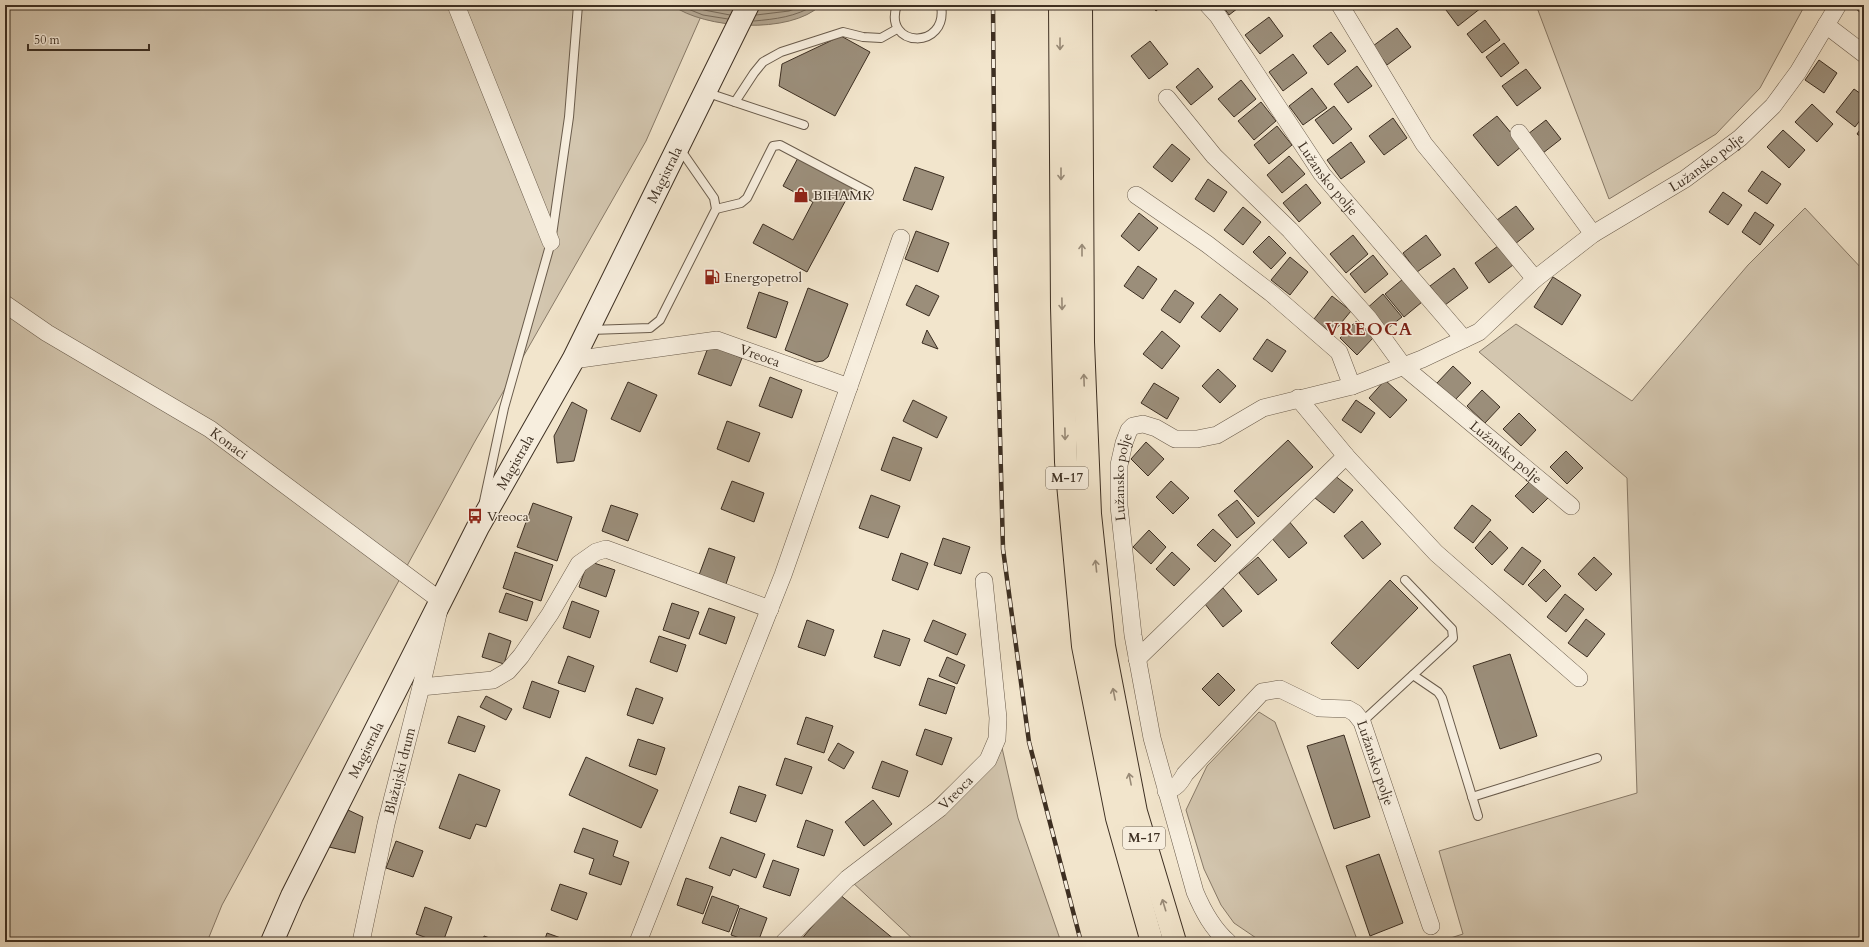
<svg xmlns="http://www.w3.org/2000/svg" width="1869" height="947" font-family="Cardo,serif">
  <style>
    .green { fill: #d3c6af; stroke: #887a68 }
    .water { fill: #b4a792; stroke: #847765 }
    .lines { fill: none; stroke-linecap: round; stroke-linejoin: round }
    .shore { stroke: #786b5a; stroke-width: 1 }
    .building { fill: #9b8e7a; stroke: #3d2f22 }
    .service-casing { stroke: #6a5c4c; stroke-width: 10 }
    .minor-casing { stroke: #6a5c4c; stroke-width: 18 }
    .secondary-casing { stroke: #3d2f22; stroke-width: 24 }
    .trunk-casing { stroke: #3d2f22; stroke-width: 24 }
    .service { stroke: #f7eede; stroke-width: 8 }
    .minor { stroke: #f7eede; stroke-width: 17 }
    .secondary { stroke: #f7eede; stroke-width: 22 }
    .trunk { stroke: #f2e5cc; stroke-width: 22 }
    .rail-casing { stroke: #3d2f22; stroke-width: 4.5 }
    .rail { stroke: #f7eede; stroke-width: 3; stroke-dasharray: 9; stroke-linecap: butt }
    .oneway { stroke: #988a77 }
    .labels { text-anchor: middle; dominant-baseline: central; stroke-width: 3; stroke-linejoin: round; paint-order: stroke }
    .shield { fill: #f7eede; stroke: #75685a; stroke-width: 1 }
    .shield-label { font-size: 13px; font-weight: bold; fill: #3d2f22 }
    .street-label { font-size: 14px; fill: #3d2f22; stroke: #f7eede }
    .poi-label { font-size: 14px; fill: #3d2f22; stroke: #f7eede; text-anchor: start }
    .district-label { font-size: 18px; font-weight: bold; letter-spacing: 1px; fill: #7a1f14; stroke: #f7eede }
  </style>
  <rect width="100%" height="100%" fill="#f2e5cc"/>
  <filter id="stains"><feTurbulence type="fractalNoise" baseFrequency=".005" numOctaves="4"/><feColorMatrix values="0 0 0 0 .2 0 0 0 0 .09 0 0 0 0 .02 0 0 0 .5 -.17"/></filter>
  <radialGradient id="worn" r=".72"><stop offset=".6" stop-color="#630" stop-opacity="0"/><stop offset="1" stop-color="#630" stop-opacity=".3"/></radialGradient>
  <g class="green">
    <polygon points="5,5 706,5 646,141 474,443 222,905 207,942 5,942"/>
    <polygon points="1536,5 1805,5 1760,88 1716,134 1609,199"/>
    <polygon points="1805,208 1864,271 1864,942 1438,942 1463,934 1439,851 1637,793 1627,478 1479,352 1516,324 1632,401 1748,265"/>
    <polygon points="1259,712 1275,722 1358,942 1262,942 1234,923 1221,905 1204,869 1186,810 1207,766"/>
    <polygon points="1000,739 1018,818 1061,942 916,942 850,880"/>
  </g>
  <path class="water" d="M672,5h149c-31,30 -117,24 -149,0z"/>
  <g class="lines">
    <g class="shore">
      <polyline points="678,5 703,15 728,19"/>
      <polyline points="691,5 704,10 730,15"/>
      <polyline points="756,15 789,11 805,5"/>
      <path d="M754,21c22,-2 41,-4 61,-16"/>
    </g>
  </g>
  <g class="building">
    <polygon points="1151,5 1163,5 1156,11"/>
    <polygon points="1222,5 1242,5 1229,15"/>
    <polygon points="1445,5 1479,5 1481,8 1458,26 1443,6"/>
    <polygon points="1852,5 1864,5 1864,16"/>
    <polygon points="1269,17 1283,36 1260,54 1245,35"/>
    <polygon points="1485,20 1500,40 1482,53 1467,34"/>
    <polygon points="1397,28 1411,47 1387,65 1373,46"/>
    <polygon points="1331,32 1346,51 1328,65 1313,46"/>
    <polygon points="841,36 870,52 835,116 779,86 782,64"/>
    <polygon points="1150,41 1168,64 1149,79 1131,56"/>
    <polygon points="1504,43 1519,63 1501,77 1486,57"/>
    <polygon points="1293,54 1307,73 1283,91 1269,72"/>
    <polygon points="1819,60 1837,73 1824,93 1805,80"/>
    <polygon points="1357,66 1372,86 1348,103 1334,84"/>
    <polygon points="1198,68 1213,87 1191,105 1176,87"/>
    <polygon points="1526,69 1541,88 1517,106 1502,86"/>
    <polygon points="1241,80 1256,99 1234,117 1218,99"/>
    <polygon points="1312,88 1327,108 1303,125 1289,106"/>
    <polygon points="1854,89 1864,96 1864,115 1855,127 1836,112"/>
    <polygon points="1261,102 1276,121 1254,140 1238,121"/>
    <polygon points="1812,104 1833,124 1817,142 1795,122"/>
    <polygon points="1334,106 1352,129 1333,144 1315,120"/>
    <polygon points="1497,116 1522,146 1498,166 1473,135"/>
    <polygon points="1393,118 1407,138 1384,155 1369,136"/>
    <polygon points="1546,120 1561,139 1543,153 1528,134"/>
    <polygon points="1864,124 1864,139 1857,134"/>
    <polygon points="1277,126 1292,145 1269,164 1254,145"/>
    <polygon points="1783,130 1805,150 1789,168 1767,147"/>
    <polygon points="1351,142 1365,162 1341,179 1327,160"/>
    <polygon points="1172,144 1190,159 1172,182 1153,167"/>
    <polygon points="799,156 854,185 807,272 753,243 763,224 793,240 813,202 783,186"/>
    <polygon points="1289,156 1305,174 1282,193 1267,175"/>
    <polygon points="915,167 944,177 932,210 903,200"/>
    <polygon points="1762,171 1781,184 1767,204 1748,191"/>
    <polygon points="1208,179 1227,192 1214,212 1195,199"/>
    <polygon points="1306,184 1321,203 1299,222 1283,203"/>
    <polygon points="1723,192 1742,205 1728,225 1709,212"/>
    <polygon points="1516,206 1534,229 1515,244 1497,220"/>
    <polygon points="1243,207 1261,222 1243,245 1224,230"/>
    <polygon points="1755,212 1774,225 1760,245 1742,232"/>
    <polygon points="1139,213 1158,228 1139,251 1121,236"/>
    <polygon points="916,231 949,243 938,272 905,259"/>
    <polygon points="1353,235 1368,254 1346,273 1330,254"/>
    <polygon points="1426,235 1441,255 1417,272 1403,253"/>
    <polygon points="1269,236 1286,253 1271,269 1253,252"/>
    <polygon points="1498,246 1513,265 1489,283 1475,263"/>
    <polygon points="1373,255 1388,274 1365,293 1350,274"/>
    <polygon points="1290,257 1308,272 1290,295 1271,280"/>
    <polygon points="1138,266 1157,279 1143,299 1124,286"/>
    <polygon points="1454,268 1468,288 1445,305 1430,286"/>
    <polygon points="1553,277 1581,295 1562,325 1534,307"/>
    <polygon points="1403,279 1422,302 1404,317 1385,294"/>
    <polygon points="916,285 939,296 929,316 906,305"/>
    <polygon points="808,288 848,304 828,357 823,361 816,362 785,350"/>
    <polygon points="1175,290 1194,303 1180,323 1161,310"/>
    <polygon points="759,292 788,302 776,338 747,328"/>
    <polygon points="1220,294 1238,309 1220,332 1201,317"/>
    <polygon points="1383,294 1402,317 1383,332 1365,310"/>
    <polygon points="1332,296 1351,311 1332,334 1314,319"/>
    <polygon points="1356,321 1373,338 1357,355 1340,338"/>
    <polygon points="927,330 938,349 922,343"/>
    <polygon points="1162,331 1180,346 1162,369 1143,354"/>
    <polygon points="1267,339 1286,351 1272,372 1253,359"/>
    <polygon points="709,345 742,358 731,386 698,374"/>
    <polygon points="1453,366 1471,383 1455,400 1437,383"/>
    <polygon points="1218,369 1236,386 1220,403 1202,386"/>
    <polygon points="770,377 802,390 792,418 759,406"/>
    <polygon points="1385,380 1407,400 1390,418 1369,398"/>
    <polygon points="628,382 657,395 640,432 611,419"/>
    <polygon points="1154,383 1179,398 1167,419 1141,403"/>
    <polygon points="1482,390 1500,407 1485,423 1467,406"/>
    <polygon points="913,400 947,417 937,438 903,421"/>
    <polygon points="1356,400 1375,413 1361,433 1342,420"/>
    <polygon points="572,402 587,410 574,461 557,463 554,436"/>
    <polygon points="1519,413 1536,430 1521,446 1503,429"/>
    <polygon points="727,421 760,433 749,462 717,449"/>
    <polygon points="893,437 922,448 910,481 881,470"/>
    <polygon points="1288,440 1313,467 1258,517 1234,491"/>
    <polygon points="1146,442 1164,459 1148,476 1131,459"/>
    <polygon points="1566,451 1583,468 1567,484 1550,467"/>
    <polygon points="1334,475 1353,490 1334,513 1315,498"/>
    <polygon points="1531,480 1549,497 1533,513 1515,496"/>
    <polygon points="732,481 764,493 754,522 721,509"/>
    <polygon points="1171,481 1189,498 1173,514 1156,497"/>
    <polygon points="871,495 900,506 888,538 859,528"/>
    <polygon points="1237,500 1255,523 1237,538 1218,515"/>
    <polygon points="533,503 572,517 557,561 517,547"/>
    <polygon points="611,505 638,514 628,541 602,531"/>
    <polygon points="1472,505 1491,520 1473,543 1454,528"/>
    <polygon points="1288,520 1307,543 1289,558 1270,536"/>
    <polygon points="1362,521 1381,544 1363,559 1344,536"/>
    <polygon points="1213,529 1231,545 1215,562 1197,545"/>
    <polygon points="1149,530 1166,547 1151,564 1133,547"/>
    <polygon points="1490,531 1508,548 1492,565 1475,548"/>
    <polygon points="943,538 970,547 961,574 934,565"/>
    <polygon points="1522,547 1541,561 1523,585 1504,570"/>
    <polygon points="709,548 735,557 726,584 699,575"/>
    <polygon points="515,552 553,565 541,601 503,588"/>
    <polygon points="1172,552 1190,569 1174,586 1156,569"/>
    <polygon points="901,553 928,563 918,590 892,580"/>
    <polygon points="1258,557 1277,580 1258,595 1239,573"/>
    <polygon points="1594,557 1612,574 1596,591 1578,574"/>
    <polygon points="588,561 615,570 606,597 579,587"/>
    <polygon points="1544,569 1561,586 1546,602 1528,585"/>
    <polygon points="1390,580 1418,608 1358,669 1331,643"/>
    <polygon points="1223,588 1242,611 1223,627 1205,604"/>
    <polygon points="506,593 533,602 527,621 499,612"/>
    <polygon points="1565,594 1584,609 1566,632 1547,617"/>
    <polygon points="572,601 599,611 590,638 563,628"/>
    <polygon points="672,603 699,612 689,639 663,630"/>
    <polygon points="709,608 735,617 726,644 699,634"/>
    <polygon points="1586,619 1605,634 1587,657 1568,643"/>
    <polygon points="807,620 834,630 825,656 798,647"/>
    <polygon points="933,620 966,634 957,655 924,641"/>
    <polygon points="883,630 910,639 900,666 874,657"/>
    <polygon points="489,633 511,641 504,664 482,657"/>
    <polygon points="659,636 686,645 677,672 650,662"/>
    <polygon points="1510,654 1537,736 1500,749 1473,666"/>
    <polygon points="568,656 594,666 585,692 558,683"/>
    <polygon points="947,657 965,665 957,684 939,676"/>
    <polygon points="1218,673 1235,690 1219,706 1202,689"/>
    <polygon points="928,678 955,687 946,714 919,705"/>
    <polygon points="532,681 559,691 550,718 523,708"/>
    <polygon points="636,688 663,698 653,724 627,715"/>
    <polygon points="486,696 512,709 506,720 480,707"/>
    <polygon points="458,716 485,726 475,752 448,743"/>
    <polygon points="806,717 833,726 824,753 797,744"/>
    <polygon points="925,729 952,738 942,765 916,755"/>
    <polygon points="1344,735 1370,817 1334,829 1307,746"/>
    <polygon points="638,739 665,748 656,775 629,766"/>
    <polygon points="838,743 854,752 844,769 828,760"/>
    <polygon points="586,757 658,790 641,828 569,795"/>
    <polygon points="785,758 812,767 802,794 776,785"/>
    <polygon points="882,761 908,771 899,797 872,788"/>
    <polygon points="459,774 500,790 486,827 476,824 470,839 439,828"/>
    <polygon points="739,786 766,795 756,822 730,813"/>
    <polygon points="873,800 892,824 864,846 845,822"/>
    <polygon points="348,810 363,817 355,853 329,847"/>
    <polygon points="806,820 833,830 824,856 797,847"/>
    <polygon points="583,828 618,841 613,856 629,862 621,885 589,874 594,859 574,852"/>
    <polygon points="721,837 765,854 756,878 733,869 730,876 709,868"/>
    <polygon points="396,841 423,851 413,877 386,868"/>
    <polygon points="1379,854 1403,923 1370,936 1346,866"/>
    <polygon points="773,860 799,869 790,896 763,887"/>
    <polygon points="686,878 713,887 703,914 677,905"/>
    <polygon points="560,884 587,893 577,920 551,910"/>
    <polygon points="839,894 895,940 895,942 802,942 800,941"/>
    <polygon points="712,896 739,906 729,932 702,923"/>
    <polygon points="425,907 452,917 443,942 438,942 416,934"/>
    <polygon points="740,908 767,918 758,942 751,942 731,935"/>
    <polygon points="547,933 572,942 544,942"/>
    <polygon points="484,936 501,942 482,942"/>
    <polygon points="667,938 677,942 666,942"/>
  </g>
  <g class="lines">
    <g class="service-casing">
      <g id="service">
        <path d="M897,5c-15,43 52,46 44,0"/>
        <polyline points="705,92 804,125"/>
        <polyline points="735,102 754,73 763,62 781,52 843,32 863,37 881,38 897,29"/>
        <polyline points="716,209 741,203 747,198 773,146 780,145 869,192"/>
        <polyline points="590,330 650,328 660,320 716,209 714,198 680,149"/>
        <polyline points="484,501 504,408 551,242 569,117 578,5"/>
        <polyline points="1413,675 1438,692 1442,698 1478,816"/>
        <polyline points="1362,722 1453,638 1452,629 1405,580"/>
        <polyline points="1472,797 1597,758"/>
      </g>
    </g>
    <g class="minor-casing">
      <g id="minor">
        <polyline points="456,5 551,242"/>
        <path id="s1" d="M1208,5l10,11 104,158 142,165"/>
        <polyline points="1340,5 1424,144 1535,279"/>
        <polyline points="1826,25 1864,54"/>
        <path id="s2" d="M1167,98l47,58 76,74 79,89 35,48 167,139"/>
        <polyline points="1519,133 1593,234"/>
        <polyline points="1136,195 1207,244 1271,293 1339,352 1352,386"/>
        <path id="s3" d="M5,304l42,29 163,96 231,172 -20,86 -35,137 -25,118"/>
        <path id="s4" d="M573,360l144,-20 132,47"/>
        <polyline points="1298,398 1346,456 1436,553 1579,678"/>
        <polyline points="1137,659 1346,456"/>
        <polyline points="421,687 493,680 508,671 521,656 550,614 579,564 596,552 606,549 770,609"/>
        <path id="s5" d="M1166,791c10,-3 14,-8 19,-17l77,-82 18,-3 39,19 29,1 7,4 7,9 69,204"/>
        <polyline points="638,942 783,575 901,238"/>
        <path id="s6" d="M784,942l63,-63 93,-71 48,-48 9,-21 1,-21 -14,-137"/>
        <path id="s7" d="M1228,942c-16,-14 -25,-31 -33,-50l-43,-154 -19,-103 -14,-129v-41l5,-22 5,-13 4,-4 10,-2 13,4 19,11h22l20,-4 46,-27 89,-22 70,-27 57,-27 56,-53 58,-45 92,-55 55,-41 33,-32 25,-34 40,-67"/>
      </g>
    </g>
    <g class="secondary-casing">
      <g id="secondary">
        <path id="s8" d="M272,942l20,-46 186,-369 95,-167 175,-355"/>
      </g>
    </g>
    <g class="trunk-casing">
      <g id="trunk">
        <polyline points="1060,5 1062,307 1066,462 1083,646 1117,818 1152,942"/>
        <polyline points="1081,5 1083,342 1090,514 1104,646 1136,812 1175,942"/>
      </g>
    </g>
    <use href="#service" class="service"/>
    <use href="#minor" class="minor"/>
    <use href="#secondary" class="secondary"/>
    <use href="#trunk" class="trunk"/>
    <g class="rail-casing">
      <polyline id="rail" points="993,5 995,245 1003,549 1029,742 1081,942"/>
    </g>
    <use href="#rail" class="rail"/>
  </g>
  <defs><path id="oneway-shaft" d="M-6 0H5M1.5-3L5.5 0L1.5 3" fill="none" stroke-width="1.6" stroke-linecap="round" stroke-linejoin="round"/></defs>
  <g class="oneway">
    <use href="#oneway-shaft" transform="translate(1060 44) rotate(90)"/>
    <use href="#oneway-shaft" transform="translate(1061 174) rotate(90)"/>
    <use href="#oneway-shaft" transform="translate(1082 250) rotate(-90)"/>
    <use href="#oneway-shaft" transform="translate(1062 304) rotate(89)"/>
    <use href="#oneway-shaft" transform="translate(1084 380) rotate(-92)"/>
    <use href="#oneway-shaft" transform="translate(1065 434) rotate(89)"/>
    <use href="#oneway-shaft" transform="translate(1096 566) rotate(-96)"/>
    <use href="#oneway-shaft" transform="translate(1114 694) rotate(-101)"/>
    <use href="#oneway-shaft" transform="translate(1130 779) rotate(-101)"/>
    <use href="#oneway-shaft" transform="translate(1164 905) rotate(-107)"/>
  </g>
  <defs>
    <g id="shop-bare" transform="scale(1.2)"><path d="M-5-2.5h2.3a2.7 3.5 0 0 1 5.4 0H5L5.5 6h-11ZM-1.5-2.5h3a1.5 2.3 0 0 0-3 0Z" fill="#8f2418" stroke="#f7eede" stroke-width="2.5" paint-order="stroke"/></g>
    <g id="fuel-bare" transform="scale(1.2)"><path d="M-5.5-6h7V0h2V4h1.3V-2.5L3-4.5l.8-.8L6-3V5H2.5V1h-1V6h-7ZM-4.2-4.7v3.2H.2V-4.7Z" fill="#8f2418" stroke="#f7eede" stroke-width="2.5" paint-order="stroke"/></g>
    <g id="bus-bare" transform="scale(1.2)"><path d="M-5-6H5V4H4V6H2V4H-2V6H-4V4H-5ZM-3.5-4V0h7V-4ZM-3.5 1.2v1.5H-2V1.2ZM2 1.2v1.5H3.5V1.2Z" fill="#8f2418" stroke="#f7eede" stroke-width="2.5" paint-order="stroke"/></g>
  </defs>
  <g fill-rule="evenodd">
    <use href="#shop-bare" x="801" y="195"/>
    <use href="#fuel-bare" x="712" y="277"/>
    <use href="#bus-bare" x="475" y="516"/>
  </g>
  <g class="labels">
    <g class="shield">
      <rect x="1046" y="467" width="42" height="22" rx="3"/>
      <rect x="1123" y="827" width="42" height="22" rx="3"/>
    </g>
    <g class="shield-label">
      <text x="1067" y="478">M-17</text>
      <text x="1144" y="838">M-17</text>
    </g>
    <g class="street-label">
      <text stroke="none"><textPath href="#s7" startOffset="1194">Lužansko polje</textPath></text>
      <text stroke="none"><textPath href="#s8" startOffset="862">Magistrala</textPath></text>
      <text stroke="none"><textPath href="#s1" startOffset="211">Lužansko polje</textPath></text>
      <text stroke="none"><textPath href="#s4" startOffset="191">Vreoca</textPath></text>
      <text stroke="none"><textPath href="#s3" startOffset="264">Konaci</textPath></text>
      <text stroke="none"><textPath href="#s2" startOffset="492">Lužansko polje</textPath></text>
      <text stroke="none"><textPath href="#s8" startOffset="538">Magistrala</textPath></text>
      <text stroke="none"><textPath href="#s7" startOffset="484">Lužansko polje</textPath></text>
      <text stroke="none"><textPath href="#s8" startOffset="214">Magistrala</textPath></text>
      <text stroke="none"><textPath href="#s5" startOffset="292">Lužansko polje</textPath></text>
      <text transform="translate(400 771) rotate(-76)">Blažujski drum</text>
      <text stroke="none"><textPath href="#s6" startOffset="228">Vreoca</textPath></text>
    </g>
    <g class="poi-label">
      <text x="813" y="195">BIHAMK</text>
      <text x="724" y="277">Energopetrol</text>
      <text x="487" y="516">Vreoca</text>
    </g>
    <g class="district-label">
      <text x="1369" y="329">VREOCA</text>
    </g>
  </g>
  <rect width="1869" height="947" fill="none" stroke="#f2e5cc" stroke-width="20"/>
  <rect x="6" y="6" width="1857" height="935" fill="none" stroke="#3d2f22" stroke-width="2"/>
  <rect x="10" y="10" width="1849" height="927" fill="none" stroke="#3d2f22"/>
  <path d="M28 44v6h121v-6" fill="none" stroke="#3d2f22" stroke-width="2"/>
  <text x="34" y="44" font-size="12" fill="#3d2f22" stroke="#f7eede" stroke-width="3" paint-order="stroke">50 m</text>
  <rect width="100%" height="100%" filter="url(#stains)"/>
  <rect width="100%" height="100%" fill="url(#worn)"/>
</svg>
